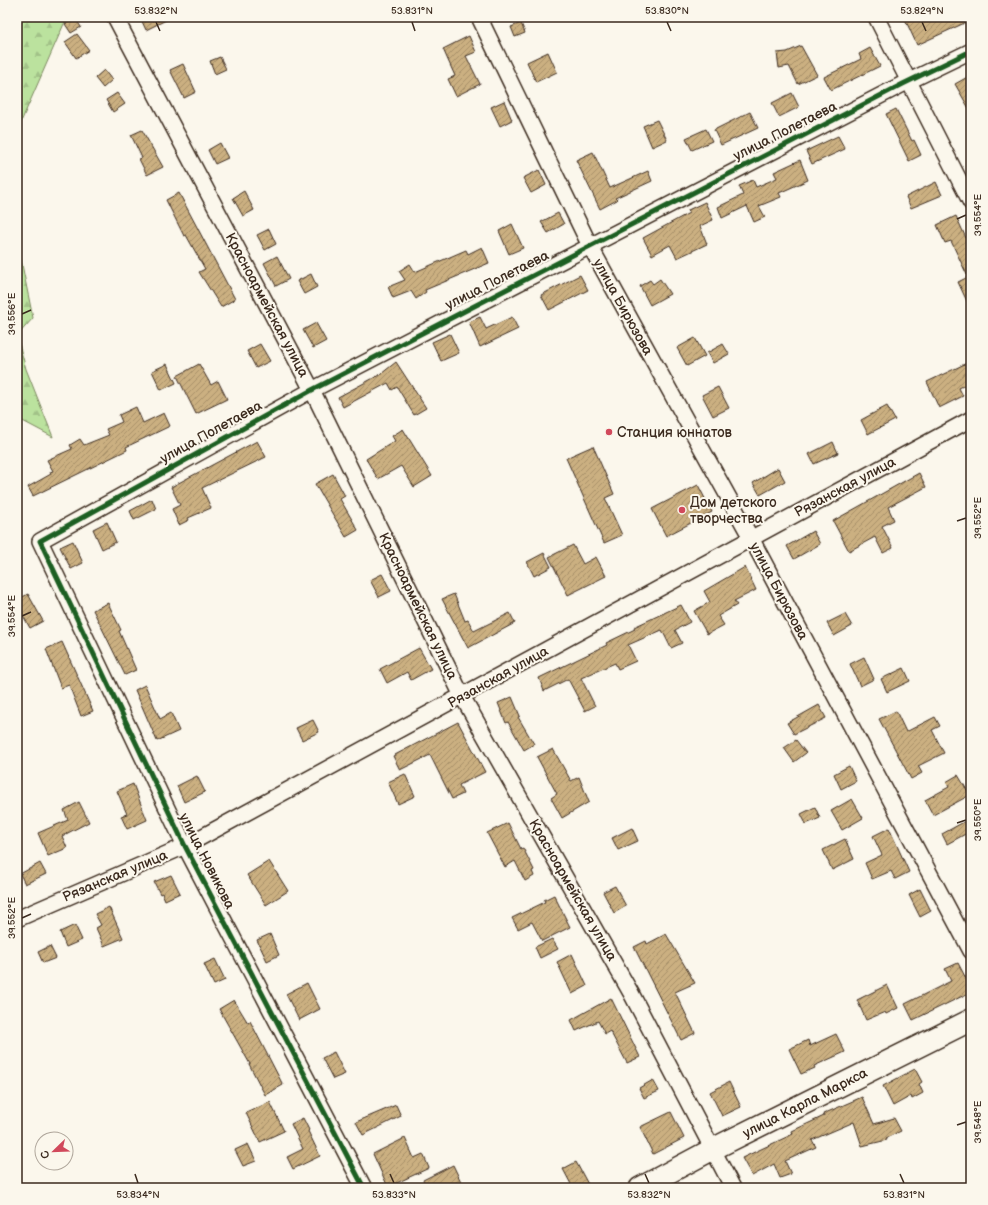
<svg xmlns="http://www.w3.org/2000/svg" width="988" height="1205" font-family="'Balsamiq Sans',sans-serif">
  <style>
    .forest { fill: url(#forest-firs); stroke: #7b865e }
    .building { fill: url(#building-hatch); stroke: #3b2a1e }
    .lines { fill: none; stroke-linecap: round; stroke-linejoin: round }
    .street-casing { stroke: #3b2a1e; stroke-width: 18 }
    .secondary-casing { stroke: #3b2a1e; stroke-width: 24 }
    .street { stroke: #fbf7ec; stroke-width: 15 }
    .secondary { stroke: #fbf7ec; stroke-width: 21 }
    .cycleway-casing { stroke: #fbf7ec; stroke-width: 8 }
    .cycleway { stroke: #1b5e20; stroke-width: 5 }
    .ticks { fill: none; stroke: #3b2a1e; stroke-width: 1.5 }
    .poi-dot { fill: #d1495b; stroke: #fbf7ec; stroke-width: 1.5 }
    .labels { text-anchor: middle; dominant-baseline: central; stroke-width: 4; stroke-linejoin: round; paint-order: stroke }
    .street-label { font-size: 14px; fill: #3b2a1e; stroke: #fbf7ec }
    .poi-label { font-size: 14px; fill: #3b2a1e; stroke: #fbf7ec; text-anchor: start }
    .neatline { fill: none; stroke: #3b2a1e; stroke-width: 1.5 }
    .ticks-label { font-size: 10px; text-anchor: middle; fill: #3b2a1e }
  </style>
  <defs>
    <pattern id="forest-firs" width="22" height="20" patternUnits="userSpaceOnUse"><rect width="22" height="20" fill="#bbe29e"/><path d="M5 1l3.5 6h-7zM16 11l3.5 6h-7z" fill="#a2c288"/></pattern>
    <pattern id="building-hatch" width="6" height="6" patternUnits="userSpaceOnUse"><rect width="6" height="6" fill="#cbb081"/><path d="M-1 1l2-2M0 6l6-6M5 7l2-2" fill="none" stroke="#a68f69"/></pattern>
  </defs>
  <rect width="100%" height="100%" fill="#fbf7ec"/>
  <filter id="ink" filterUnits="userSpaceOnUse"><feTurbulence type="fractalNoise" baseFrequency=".025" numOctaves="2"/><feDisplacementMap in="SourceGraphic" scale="8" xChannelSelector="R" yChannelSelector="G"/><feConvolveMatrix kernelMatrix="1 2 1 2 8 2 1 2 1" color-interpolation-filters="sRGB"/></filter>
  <g filter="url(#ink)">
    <g class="forest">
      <polygon points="25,17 67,17 17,131 17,29"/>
      <polygon points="17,253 20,255 33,318 17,336 26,369 53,437 17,418"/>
    </g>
    <g class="building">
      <polygon points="140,17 172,17 146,30"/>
      <polygon points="904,17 971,17 971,20 917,45"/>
      <polygon points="75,18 81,27 71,33 65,24"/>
      <polygon points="521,23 525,33 515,37 511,27"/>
      <polygon points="77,34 89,50 76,58 65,42"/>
      <polygon points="469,36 476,52 466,56 480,84 456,96 448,79 455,76 443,49"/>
      <polygon points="801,46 817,75 798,84 789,66 779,68 777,53 787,52"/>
      <polygon points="870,48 880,66 831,90 824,77 861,59 859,54"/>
      <polygon points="548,52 557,72 536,82 527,62"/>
      <polygon points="220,57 226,69 215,74 210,61"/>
      <polygon points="183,64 196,92 184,98 170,70"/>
      <polygon points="104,70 112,80 103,88 95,78"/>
      <polygon points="971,75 971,112 955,84"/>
      <polygon points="117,93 125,104 113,112 106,100"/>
      <polygon points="792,93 799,107 779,117 772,103"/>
      <polygon points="504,101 512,120 500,126 491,107"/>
      <polygon points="896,109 912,141 914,140 921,155 909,161 886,114"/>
      <polygon points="750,112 758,128 721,145 714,130"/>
      <polygon points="657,120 667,140 652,147 643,126"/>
      <polygon points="706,129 712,141 692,150 686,138"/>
      <polygon points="142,130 163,167 147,175 139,159 142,158 131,135"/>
      <polygon points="838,136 845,149 812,164 806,151"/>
      <polygon points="220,143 228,158 215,164 208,150"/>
      <polygon points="593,152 610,188 648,171 652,181 615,198 617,200 600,209 576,160"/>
      <polygon points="800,160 808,180 779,193 781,197 759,206 765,217 754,222 747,206 722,218 718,207 743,195 739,186 753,180 756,187 777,178 774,172"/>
      <polygon points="539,170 546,185 531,193 523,178"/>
      <polygon points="936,182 942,195 911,208 906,197"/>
      <polygon points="244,191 254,210 243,216 233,198"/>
      <polygon points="179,193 235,299 221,307 199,272 205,269 186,235 184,236 166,200"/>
      <polygon points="705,202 713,220 700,226 707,244 677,258 670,245 652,255 643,238 689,213 688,210"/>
      <polygon points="558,213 564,224 548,233 541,222"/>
      <polygon points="956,216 971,249 971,310 958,282 968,277 951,241 945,243 937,225"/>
      <polygon points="512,224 523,248 509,254 499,231"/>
      <polygon points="269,229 276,244 265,250 257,235"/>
      <polygon points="482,247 489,263 425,290 426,292 416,299 411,291 393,298 388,287 405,280 399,271 410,264 415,272 466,250 468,254"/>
      <polygon points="277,256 289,279 276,286 264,263"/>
      <polygon points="311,274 317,287 304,294 297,281"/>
      <polygon points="580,275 588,290 549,310 541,295"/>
      <polygon points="660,279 670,294 650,305 640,286 650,280 653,284"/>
      <polygon points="480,317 486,329 512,317 518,329 480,347 469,322"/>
      <polygon points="316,323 326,341 313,348 303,330"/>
      <polygon points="450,334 459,353 441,361 432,342"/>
      <polygon points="695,338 705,356 687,366 677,348"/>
      <polygon points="260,344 270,361 256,368 247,351"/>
      <polygon points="723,344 729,354 713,363 707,353"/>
      <polygon points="971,361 971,382 959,388 963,396 939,408 927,382"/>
      <polygon points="396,362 426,408 414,415 397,387 392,390 388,383 343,407 338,397 381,374"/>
      <polygon points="167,364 176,383 161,390 152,371"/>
      <polygon points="199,364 211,385 218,381 227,399 196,414 177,376"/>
      <polygon points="718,387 729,408 713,416 702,395"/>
      <polygon points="887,406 895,420 868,434 861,420"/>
      <polygon points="136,407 143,423 164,413 170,426 126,447 127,450 33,496 28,487 51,474 50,472 53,471 47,460 72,449 70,445 80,439 84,445 109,435 106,429 122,422 119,415"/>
      <polygon points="403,429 432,476 414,487 401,466 378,479 366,459 395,441 392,436"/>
      <polygon points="257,441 266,457 202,488 211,508 188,518 189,520 179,525 172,509 180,505 171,487"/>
      <polygon points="833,442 838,453 814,464 809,454"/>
      <polygon points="593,446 614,494 605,498 622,535 604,543 566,458"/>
      <polygon points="778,468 785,481 760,495 753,483"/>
      <polygon points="919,473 926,487 888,507 894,520 882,526 893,548 883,553 875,537 849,551 833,521"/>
      <polygon points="333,474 345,496 340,499 358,530 346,537 315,484"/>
      <polygon points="698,485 712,512 666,536 652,509"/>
      <polygon points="152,499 156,509 134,520 130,511"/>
      <polygon points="107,522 116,542 102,549 93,529"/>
      <polygon points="813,531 820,544 794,559 787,546"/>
      <polygon points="73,541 83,563 71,569 60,547"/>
      <polygon points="573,545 583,564 596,557 606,576 568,595 549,557"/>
      <polygon points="544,553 551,567 534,576 527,562"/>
      <polygon points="745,567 756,590 734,601 737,605 718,616 724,625 707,634 694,611 710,602 704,591"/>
      <polygon points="382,574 391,591 379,597 370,580"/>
      <polygon points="28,594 43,621 30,628 17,605 17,600"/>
      <polygon points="454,594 465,621 468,620 474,631 510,613 515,623 468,648 442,599"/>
      <polygon points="108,603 121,630 119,631 136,670 125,675 93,610"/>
      <polygon points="681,605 690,622 675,630 682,643 671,648 662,630 628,645 636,661 618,669 615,663 581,678 595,706 585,711 568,679 544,691 539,678 607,645 606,643 635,629 634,627"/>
      <polygon points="845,614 852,626 834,636 827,623"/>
      <polygon points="62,642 93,711 81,716 69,685 61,688 46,649"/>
      <polygon points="419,648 431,669 411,680 407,672 387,683 380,669"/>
      <polygon points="864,657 874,679 860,686 850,664"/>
      <polygon points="904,668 910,681 887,692 881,679"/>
      <polygon points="145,685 160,719 171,713 179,731 157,741 135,690"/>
      <polygon points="512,697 520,716 518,717 534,744 524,750 508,722 506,723 498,703"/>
      <polygon points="819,705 826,718 794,734 787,723"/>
      <polygon points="896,711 906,732 935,717 940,726 932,730 944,753 918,766 922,773 911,779 879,719"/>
      <polygon points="313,720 319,732 302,740 296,728"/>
      <polygon points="458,722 485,772 459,785 463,794 452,799 430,755 400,770 393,756"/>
      <polygon points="796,740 806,753 794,762 784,748"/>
      <polygon points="553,749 571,781 579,777 589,802 562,818 551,798 557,794 537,757"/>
      <polygon points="849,766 856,781 841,789 834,774"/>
      <polygon points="405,774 415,796 398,804 388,782"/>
      <polygon points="958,775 970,795 933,815 925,800 949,787 946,782"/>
      <polygon points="197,776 205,792 184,802 177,786"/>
      <polygon points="133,784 147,820 127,829 121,816 127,814 117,791"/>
      <polygon points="852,799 863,818 842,830 831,811"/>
      <polygon points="79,802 89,822 62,836 67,848 48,856 38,833 68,820 64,810"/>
      <polygon points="815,807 820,818 806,824 801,814"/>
      <polygon points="971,818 971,831 947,844 942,834"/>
      <polygon points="508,823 521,849 523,848 534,870 532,871 534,876 525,881 515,861 505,867 487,833"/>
      <polygon points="632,828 638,841 618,850 612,838"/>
      <polygon points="889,828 909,872 895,879 891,871 872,879 865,863 882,855 873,836"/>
      <polygon points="845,839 854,859 832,870 823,850"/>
      <polygon points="269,861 288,891 266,905 247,875"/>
      <polygon points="40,863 46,874 25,884 20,874"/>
      <polygon points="171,875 180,893 165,900 162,893 160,894 154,882"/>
      <polygon points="615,886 626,906 614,913 603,892"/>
      <polygon points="920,889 931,911 920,917 909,895"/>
      <polygon points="554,895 570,927 542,941 532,922 518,929 512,918 545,902 544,900"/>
      <polygon points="109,907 123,938 104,946 96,928 101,925 95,914"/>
      <polygon points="75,925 82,940 66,947 60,932"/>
      <polygon points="270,934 279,955 267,961 257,940"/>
      <polygon points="666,934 695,983 675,992 695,1033 681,1040 634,947 646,941 647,944"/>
      <polygon points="552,939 558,949 540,958 535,947"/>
      <polygon points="50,946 56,958 43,963 38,952"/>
      <polygon points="572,954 587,986 572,994 557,962"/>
      <polygon points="215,959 225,980 214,985 204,964"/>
      <polygon points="958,963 971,988 971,992 913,1020 905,1004 951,981 945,969"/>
      <polygon points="307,983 320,1009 299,1020 286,994"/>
      <polygon points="887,985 898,1008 886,1014 885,1012 866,1020 857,1000"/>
      <polygon points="611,998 640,1057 627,1063 610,1031 605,1034 598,1021 576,1031 571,1020"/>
      <polygon points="234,1000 248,1023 250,1021 283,1085 265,1095 249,1064 250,1064 219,1009"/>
      <polygon points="836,1034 845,1052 814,1066 815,1068 801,1074 789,1049 808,1040 810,1046"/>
      <polygon points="334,1052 345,1074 333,1079 322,1058"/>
      <polygon points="915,1069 922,1082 919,1084 923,1093 912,1099 911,1096 893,1106 883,1086"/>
      <polygon points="653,1080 659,1091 644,1098 639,1088"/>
      <polygon points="729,1082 741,1107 722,1116 710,1092"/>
      <polygon points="862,1097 874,1124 894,1118 901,1131 886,1138 887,1140 862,1146 854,1122 812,1140 816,1147 785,1161 791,1174 780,1178 774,1164 752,1176 742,1158 793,1134 792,1131 824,1116 823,1114"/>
      <polygon points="270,1102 284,1131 260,1142 246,1113"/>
      <polygon points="396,1105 401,1116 363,1135 356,1122"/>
      <polygon points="671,1112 684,1138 653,1154 640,1127"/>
      <polygon points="303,1118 309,1130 308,1131 320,1156 293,1169 287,1157 303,1149 291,1124"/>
      <polygon points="405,1138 414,1158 423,1154 429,1168 388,1187 373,1154"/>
      <polygon points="248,1144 256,1161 243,1166 235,1150"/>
      <polygon points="576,1162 590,1188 573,1188 563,1169"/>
      <polygon points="453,1165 464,1188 427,1188 423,1180"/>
    </g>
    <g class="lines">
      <g class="street-casing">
        <g id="street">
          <polyline points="115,17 312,390 462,696 631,993 733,1188"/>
          <polyline points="479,17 590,246 751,538 971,951"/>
          <polyline points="876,17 971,203"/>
          <polyline points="17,919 185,846 971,419"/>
          <polyline points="364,1188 185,846 40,541 312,390 903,84 971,51"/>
        </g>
      </g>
      <g class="secondary-casing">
        <polyline id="secondary" points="640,1188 713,1149 971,1020"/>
      </g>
      <use href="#street" class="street"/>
      <use href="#secondary" class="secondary"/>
      <g class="cycleway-casing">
        <polyline id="cycleway" points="364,1188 185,846 40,541 312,390 903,84 971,51"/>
      </g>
      <use href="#cycleway" class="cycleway"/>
    </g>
  </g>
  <path class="ticks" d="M156,22l4,9M412,22l3,9M667,22l4,9M922,22l4,9M957,219l9,-4M22,314l9,-4M957,521l9,-3M22,616l9,-4M957,823l9,-3M22,918l9,-4M957,1125l9,-3M135,1174l3,9M390,1174l4,9M645,1174l4,9M900,1174l4,9"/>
  <g class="poi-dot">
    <circle cx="609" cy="432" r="4"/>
    <circle cx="682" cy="510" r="4"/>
  </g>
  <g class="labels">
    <g class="street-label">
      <text transform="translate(785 131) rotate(-27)">улица Полетаева</text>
      <text transform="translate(497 280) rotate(-27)">улица Полетаева</text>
      <text transform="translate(267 305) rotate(62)">Красноармейская улица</text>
      <text transform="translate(623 307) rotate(61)">улица Бирюзова</text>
      <text transform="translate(211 432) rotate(-29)">улица Полетаева</text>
      <text transform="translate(845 487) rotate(-28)">Рязанская улица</text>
      <text transform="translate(779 591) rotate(62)">улица Бирюзова</text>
      <text transform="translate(418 606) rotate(64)">Красноармейская улица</text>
      <text transform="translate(498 677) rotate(-29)">Рязанская улица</text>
      <text transform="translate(207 861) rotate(63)">улица Новикова</text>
      <text transform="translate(115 876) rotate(-23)">Рязанская улица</text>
      <text transform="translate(573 890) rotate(60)">Красноармейская улица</text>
      <text transform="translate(805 1103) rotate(-27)">улица Карла Маркса</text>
    </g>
    <g class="poi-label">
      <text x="617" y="432">Станция юннатов</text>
      <text x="690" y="502">Дом детского<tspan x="690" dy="16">творчества</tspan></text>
    </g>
  </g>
  <rect width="988" height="1205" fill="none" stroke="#fbf7ec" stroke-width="44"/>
  <g transform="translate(54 1151) rotate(247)"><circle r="19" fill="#fbf7ec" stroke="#aea59a"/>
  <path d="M0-3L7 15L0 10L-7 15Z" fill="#d1495b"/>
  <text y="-6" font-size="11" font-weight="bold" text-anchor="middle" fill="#3b2a1e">С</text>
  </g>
  <rect x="22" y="22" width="944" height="1161" class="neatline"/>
  <g class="ticks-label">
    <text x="156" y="14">53.832°N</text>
    <text x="412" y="14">53.831°N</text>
    <text x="667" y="14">53.830°N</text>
    <text x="922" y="14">53.829°N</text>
    <text transform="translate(977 215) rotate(-90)" y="4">39.554°E</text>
    <text transform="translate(11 314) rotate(-90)" y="4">39.556°E</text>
    <text transform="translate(977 518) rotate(-90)" y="4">39.552°E</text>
    <text transform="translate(11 616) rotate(-90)" y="4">39.554°E</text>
    <text transform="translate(977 820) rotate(-90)" y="4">39.550°E</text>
    <text transform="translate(11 918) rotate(-90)" y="4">39.552°E</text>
    <text transform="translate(977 1122) rotate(-90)" y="4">39.548°E</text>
    <text x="138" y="1198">53.834°N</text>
    <text x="394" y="1198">53.833°N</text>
    <text x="649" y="1198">53.832°N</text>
    <text x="904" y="1198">53.831°N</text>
  </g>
</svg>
